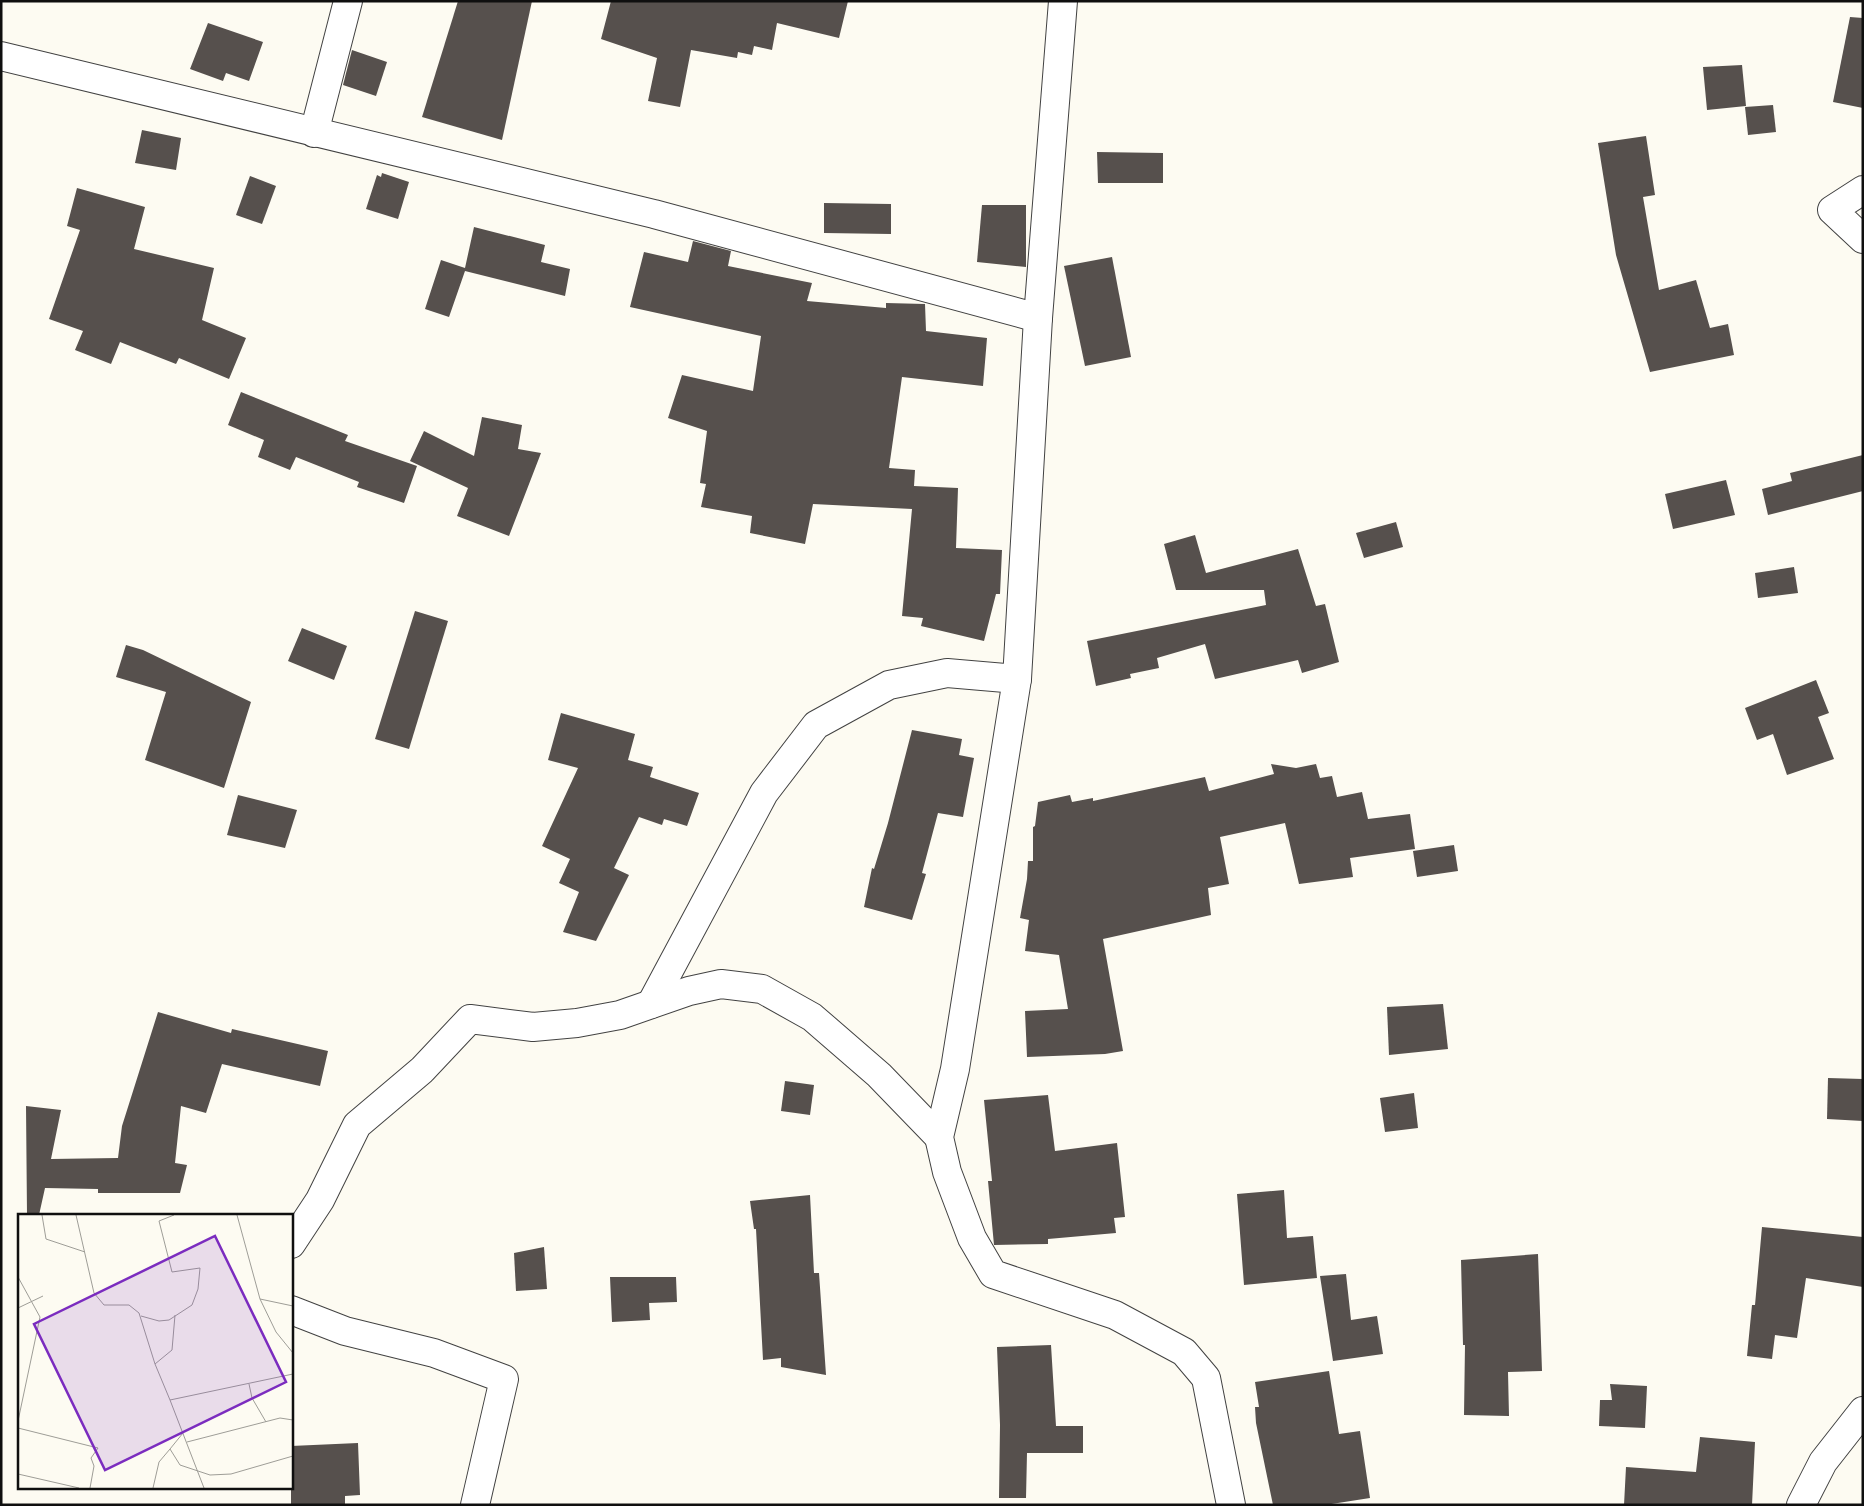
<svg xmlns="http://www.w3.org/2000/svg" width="1864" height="1506" font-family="Literata,serif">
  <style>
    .building { fill: #56504d }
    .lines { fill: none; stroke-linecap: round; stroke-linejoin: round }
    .street-casing { stroke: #424242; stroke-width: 30 }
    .street { stroke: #fff; stroke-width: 28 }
    .inset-road { fill: none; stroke: #9e9d97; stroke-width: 1 }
    .view { fill: #7b2cbf; fill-opacity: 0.15; stroke: #7b2cbf; stroke-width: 2.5 }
    .inset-edge { fill: none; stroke: #0f0f0f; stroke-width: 2.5 }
  </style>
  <rect width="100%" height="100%" fill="#fdfbf2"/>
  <g class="building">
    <polygon points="458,1 532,1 502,140 422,117"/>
    <polygon points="611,1 848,1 839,38 777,23 772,50 754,46 752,55 738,52 737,58 691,50 680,107 648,101 657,58 601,39"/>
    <polygon points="1850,17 1863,18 1863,108 1833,102"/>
    <polygon points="208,23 263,42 249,81 226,73 223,81 190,69"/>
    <polygon points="352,50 387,62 376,96 343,85"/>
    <polygon points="1742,65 1746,106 1707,110 1703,67"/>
    <polygon points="1773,105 1776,132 1748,135 1745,107"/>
    <polygon points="142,130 181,138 176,170 135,163"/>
    <polygon points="1646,136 1655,195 1643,197 1659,290 1696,280 1710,328 1728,324 1734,355 1650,372 1616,255 1598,143"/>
    <polygon points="1097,152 1163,153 1163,183 1098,183"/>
    <polygon points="382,173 409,182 398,219 366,209 377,175 381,177"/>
    <polygon points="250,176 276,186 262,224 236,215"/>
    <polygon points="77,188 145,207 134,249 214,268 202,320 246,338 229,379 179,358 176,364 120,342 111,364 75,350 83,331 49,319 80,230 67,226"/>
    <polygon points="824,203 891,204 891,234 824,233"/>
    <polygon points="982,205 1026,205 1026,267 977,262"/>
    <polygon points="474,227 545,245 541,262 570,269 565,296 465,271 449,317 425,309 441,260 465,268"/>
    <polygon points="693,241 731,251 728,266 812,283 807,301 886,308 886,303 925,304 926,331 987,338 983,386 902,377 889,468 915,470 914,486 958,488 956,548 1002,550 1000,594 996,594 984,641 921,626 923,618 902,616 912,509 813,504 805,544 750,533 752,516 701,507 706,484 700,483 707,431 668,418 682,375 753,391 761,336 630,307 644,252 688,262"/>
    <polygon points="1112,257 1131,357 1085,366 1064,266"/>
    <polygon points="241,392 348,435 345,441 417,466 404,503 357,487 359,482 296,457 290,470 258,457 264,440 228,425"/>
    <polygon points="482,417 522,425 518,449 541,453 509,536 457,516 468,488 410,461 424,431 474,456"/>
    <polygon points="1863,455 1863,491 1768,515 1762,489 1792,481 1790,473"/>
    <polygon points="1726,480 1735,515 1673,529 1665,494"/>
    <polygon points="1396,522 1403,547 1364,558 1356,533"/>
    <polygon points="1195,535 1206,573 1298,549 1316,606 1325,604 1339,662 1302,673 1298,660 1215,679 1205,644 1157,658 1159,668 1130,674 1131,678 1096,686 1087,641 1266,605 1264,590 1176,590 1164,544"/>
    <polygon points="1794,567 1798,593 1758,598 1755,573"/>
    <polygon points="415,611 448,621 409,749 375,739"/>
    <polygon points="302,628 347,646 334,680 288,661"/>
    <polygon points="126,645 143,650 251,702 224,788 145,760 166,692 116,677"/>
    <polygon points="1816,680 1829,713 1818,717 1834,759 1787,775 1773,734 1757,740 1745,708"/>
    <polygon points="561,713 635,734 628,760 653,767 650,777 699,793 687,826 664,819 662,825 639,817 614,868 629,875 596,941 563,932 579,892 559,883 570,859 542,846 578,768 548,760"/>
    <polygon points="912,730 962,739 959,755 974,758 963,817 938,813 922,873 926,874 912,920 864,907 872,868 874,869 888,823"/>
    <polygon points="1271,764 1296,768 1316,764 1320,778 1332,776 1337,797 1362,792 1368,819 1410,814 1415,849 1350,858 1353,877 1299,884 1285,823 1220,837 1229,884 1208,888 1211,915 1103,939 1123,1051 1105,1054 1027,1057 1025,1011 1068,1009 1059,955 1025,951 1029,920 1020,918 1027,879 1028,861 1033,861 1033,827 1035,826 1038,802 1070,795 1072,802 1093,798 1093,801 1205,777 1209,791 1274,774"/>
    <polygon points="238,795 297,810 285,848 227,835"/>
    <polygon points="1454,845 1458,871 1417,877 1413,851"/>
    <polygon points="1443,1004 1448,1049 1389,1055 1387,1007"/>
    <polygon points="158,1012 231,1033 232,1029 328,1051 320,1086 222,1064 206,1113 181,1106 175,1163 187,1165 180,1193 98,1193 98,1189 45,1188 39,1215 27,1215 26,1106 61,1110 51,1159 118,1158 122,1126"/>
    <polygon points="1828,1078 1863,1079 1863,1121 1827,1119"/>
    <polygon points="785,1081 814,1085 810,1115 781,1111"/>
    <polygon points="1414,1093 1418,1128 1385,1132 1380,1098"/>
    <polygon points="1048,1095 1055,1151 1117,1143 1125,1217 1114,1218 1116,1233 1048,1239 1048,1244 994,1245 988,1181 992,1181 984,1100"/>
    <polygon points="1284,1190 1287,1238 1313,1236 1317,1278 1244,1285 1237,1194"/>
    <polygon points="810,1195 814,1273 819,1273 826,1375 781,1367 781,1358 763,1360 756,1229 754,1229 750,1201"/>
    <polygon points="1762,1227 1863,1237 1863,1287 1806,1278 1797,1338 1775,1335 1772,1359 1747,1356 1752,1305 1755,1305"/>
    <polygon points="544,1247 547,1289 516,1291 514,1253"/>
    <polygon points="1538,1254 1542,1371 1508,1372 1509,1416 1464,1415 1465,1345 1463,1345 1461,1260"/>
    <polygon points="1346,1274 1351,1320 1377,1316 1383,1354 1333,1361 1320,1276"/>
    <polygon points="610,1277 676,1277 677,1302 649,1303 650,1320 612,1322"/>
    <polygon points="1051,1345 1056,1426 1083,1426 1083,1453 1027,1453 1026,1498 999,1498 1000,1425 997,1347"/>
    <polygon points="1329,1371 1339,1434 1360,1431 1370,1498 1325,1505 1273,1505 1256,1423 1255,1407 1259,1407 1255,1382"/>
    <polygon points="1610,1384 1647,1386 1645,1428 1599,1426 1600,1400 1612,1400"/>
    <polygon points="1700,1437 1755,1442 1752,1505 1624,1505 1626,1467 1696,1472"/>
    <polygon points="358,1443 360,1495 345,1496 345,1505 291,1505 291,1446"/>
  </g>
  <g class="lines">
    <g class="street-casing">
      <g id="street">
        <polyline points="1,56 654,214 1038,318 1063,1"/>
        <polyline points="314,133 348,1"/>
        <polyline points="1863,190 1832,210 1863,239"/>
        <polyline points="1017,679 955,1069 939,1137 947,1172 972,1238 993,1274 1115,1315 1184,1352 1206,1378 1231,1505"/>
        <polyline points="651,1004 764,793 816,725 889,685 947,673 1017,679 1038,318"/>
        <polyline points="291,1244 320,1200 357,1125 422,1070 470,1019 533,1027 577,1023 620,1015 689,991 721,984 762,989 812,1017 879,1075 939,1137"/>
        <polyline points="291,1310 345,1331 434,1353 504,1379 475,1505"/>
        <polyline points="1801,1505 1823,1462 1863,1411"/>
      </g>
    </g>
    <use href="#street" class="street"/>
  </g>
  <g transform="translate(18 1214)">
    <rect width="275" height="275" fill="#fdfbf2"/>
    <path class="inset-road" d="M24,1l4,24 39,13M58,1l18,78 10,12h25l10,8 16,51M219,1l23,84 16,33 17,21M0,63l22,40 -22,104M242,85l33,7M0,94l25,-12M123,102l18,5 10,-1 23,-15 6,-16 2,-21 -28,4 -13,-51 15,-6M231,170l3,14 14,24M152,186l-15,-36 17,-14 3,-35M0,214l80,20 -7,10 3,8 -4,22M169,228l93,-24 13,2M152,235l13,-16M0,260l61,14M135,274l6,-26 11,-13 10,16 30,10 21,-1 62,-18M186,274l-34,-88 123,-26"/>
    <path class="view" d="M197,22l71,146 -181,88 -71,-146z"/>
    <rect width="275" height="275" class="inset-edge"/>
  </g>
  <rect width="1864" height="1506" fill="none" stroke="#0f0f0f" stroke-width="5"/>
</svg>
